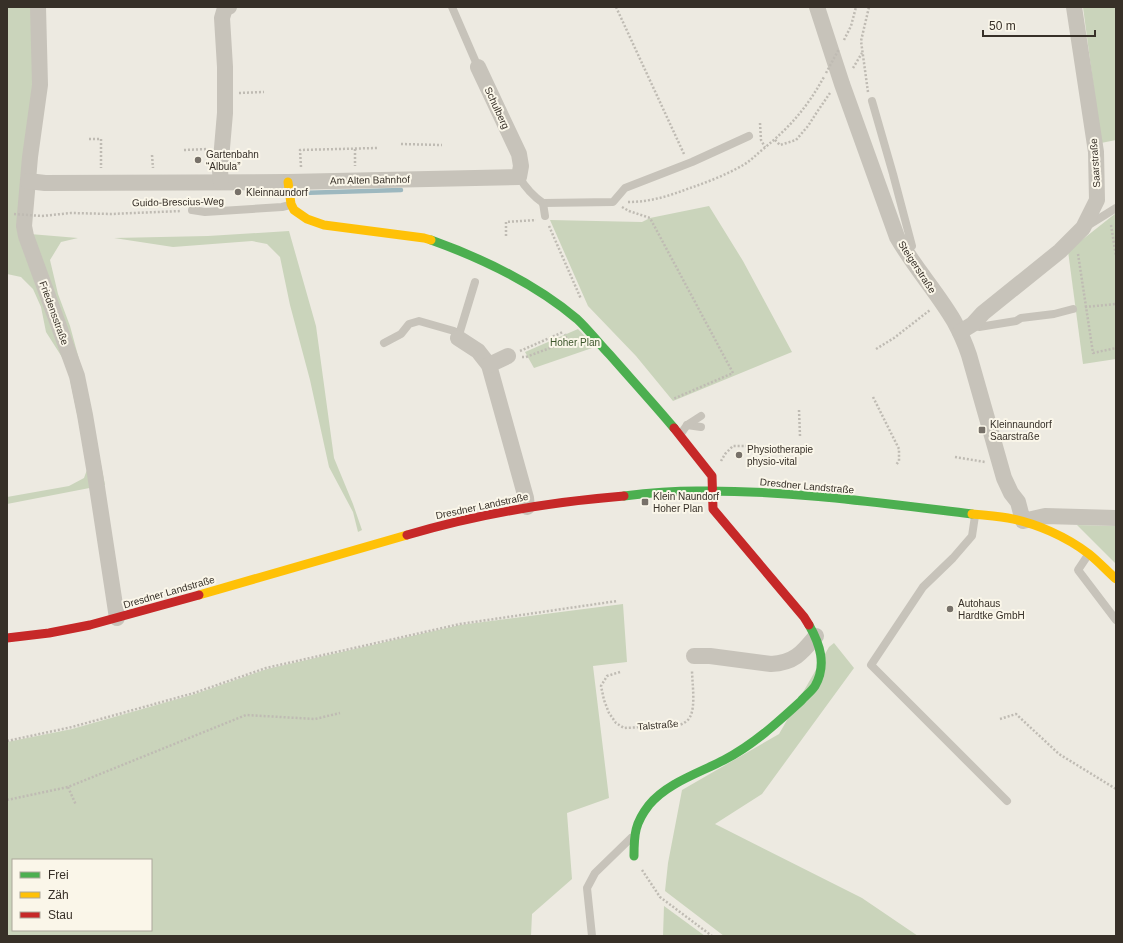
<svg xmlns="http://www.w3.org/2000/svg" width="1123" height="943" font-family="Arial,sans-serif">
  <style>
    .green { fill: #cad4bb; fill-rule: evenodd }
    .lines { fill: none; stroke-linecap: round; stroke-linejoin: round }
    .stream { stroke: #9db8bf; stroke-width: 4.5 }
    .path { stroke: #bfbbb3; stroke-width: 2.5; stroke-dasharray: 2 2; stroke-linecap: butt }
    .lane { stroke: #c7c3ba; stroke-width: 8 }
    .street { stroke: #c7c3ba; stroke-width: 16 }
    .fast { stroke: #4caf50; stroke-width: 9 }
    .slow { stroke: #ffc107; stroke-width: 9 }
    .jam { stroke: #c62828; stroke-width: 9 }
    .path-bridge { stroke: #bfbbb3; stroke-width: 2.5; stroke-dasharray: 2 2; stroke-linecap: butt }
    .poi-dot { fill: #777169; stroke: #faf6e9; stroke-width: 1.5 }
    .labels { text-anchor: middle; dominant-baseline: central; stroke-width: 4; stroke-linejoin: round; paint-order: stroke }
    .street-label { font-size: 10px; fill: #373028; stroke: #faf6e9 }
    .poi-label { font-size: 10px; fill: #373028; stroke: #faf6e9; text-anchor: start }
    .park-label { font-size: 10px; fill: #3d562c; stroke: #faf6e9 }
  </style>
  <rect width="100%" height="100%" fill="#edeae1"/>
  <g class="green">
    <polygon points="7,7 33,7 35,72 18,233 78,238 61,242 50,260 58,294 70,326 83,374 105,485 7,504 7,497 69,486 84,478 88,467 67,365 46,332 41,307 33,289 21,277 7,274"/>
    <polygon points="1083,7 1116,7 1116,140 1101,143"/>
    <polygon points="709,206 743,261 792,352 673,401 636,356 588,306 550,220 642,222 650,218"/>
    <polygon points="1116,213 1116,359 1083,364 1068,251"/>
    <polygon points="289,231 316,326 334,458 353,504 362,530 358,532 353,512 329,467 310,380 290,305 280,257 267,244 252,241 173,247 114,238 208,236"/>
    <polygon points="578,329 595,347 534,368 525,352"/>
    <polygon points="1077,525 1116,526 1116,564"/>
    <path d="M623,604l4,58 -34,4 16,132 -42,15 5,66 -40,35 -1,22h-524v-194l65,-13 123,-35 72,-25 193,-44zM13,860h138v70h-138z"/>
    <polygon points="834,643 854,668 762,794 715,824 862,898 918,936 724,936 665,891 668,863 682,790 779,734 829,647"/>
    <polygon points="664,906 705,936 663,936"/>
  </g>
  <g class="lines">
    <polyline class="stream" points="301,193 401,190"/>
    <g class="path">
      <polyline points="616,7 684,154"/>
      <polyline points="844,40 851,26 856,7"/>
      <polyline points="853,68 862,53"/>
      <polyline points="868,92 861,41 869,7"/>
      <polyline points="239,93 264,92"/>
      <polyline points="760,123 761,140 765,147"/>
      <polyline points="89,139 101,139 101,168"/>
      <polyline points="775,140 780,145 796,140 808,126 817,112 830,93"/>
      <polyline points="401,144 442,145"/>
      <polyline points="355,149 355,166"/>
      <polyline points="184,150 208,149"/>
      <polyline points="152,155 153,168"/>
      <polyline points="301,167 300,150 377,148"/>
      <path d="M628,202c22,0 41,-6 62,-14 18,-6 38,-14 55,-24 6,-4 11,-9 17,-14 28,-23 44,-41 62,-73"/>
      <polyline points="622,207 629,211 650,218 733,373 673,399"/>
      <polyline points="42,216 71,213 111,214 181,211"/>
      <polyline points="1111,225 1116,256"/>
      <polyline points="549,226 581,299"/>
      <polyline points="506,236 506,222 536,220"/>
      <polyline points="1078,254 1093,353 1116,348"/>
      <polyline points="1085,307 1116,304"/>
      <polyline points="876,349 894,338 930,310"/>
      <polyline points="520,351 563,332"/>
      <polyline points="522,357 526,357 558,345 566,337 565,334"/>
      <polyline points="873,397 899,449 899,461 896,465"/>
      <polyline points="799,410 800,436"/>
      <polyline points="955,457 985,462"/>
      <polyline points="721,461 725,454 733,446 748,446"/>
      <path d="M620,672l-13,4 -6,10 3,14 5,13 7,10 8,5 56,-3c4,-2 8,-4 10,-8 6,-11 2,-35 2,-47"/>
      <polyline points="1000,719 1016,714 1059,754 1116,789"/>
      <polyline points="7,741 72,727 194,693 266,668 460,624 617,601"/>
      <polyline points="68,787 76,805"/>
      <polyline points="7,800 68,787 246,715 315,719 340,713"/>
      <polyline points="642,870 660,897 712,936"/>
    </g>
    <g class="lane">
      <polyline points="452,7 478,67"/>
      <polyline points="872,101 893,174 912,246 905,251"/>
      <path d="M519,177c6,10 14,19 24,26"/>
      <polyline points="543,203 613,202 625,188 692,162 749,136"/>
      <polyline points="543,203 545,216"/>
      <polyline points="192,210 205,212 282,207 290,205"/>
      <polyline points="1087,226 1116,208"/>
      <polyline points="973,324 979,327 1016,321 1021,318 1054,314 1073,309"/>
      <polyline points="384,343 401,334 409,324 419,321 454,331 458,338 475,282"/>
      <polyline points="687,425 701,427"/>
      <polyline points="680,435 687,425 701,416"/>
      <polyline points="975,516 972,536 953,558 923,587 871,665 1007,801"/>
      <polyline points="1088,555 1078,570 1116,620"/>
      <polyline points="592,936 587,888 595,873 631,838"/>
    </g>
    <g class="street">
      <polyline points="38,7 40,85 30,157 24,226 26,236 77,376 85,415 95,474 117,618"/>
      <path d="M817,7l25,77 55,153c17,30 40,55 57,84 6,11 11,22 15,34l35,123 7,15 7,9 5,19 22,-5 71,2"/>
      <polyline points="28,181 45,183 288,182 519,177 521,166 519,154 478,67"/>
      <polyline points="221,182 220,171 225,113 225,67 222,18 225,8 229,7"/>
      <polyline points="960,332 973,324 983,313 1060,251 1083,228 1097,200 1096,152 1074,7"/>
      <polyline points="458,338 478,351 489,365 526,498 527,507"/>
      <polyline points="489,365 508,356"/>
      <path d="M694,656h16l61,8c23,-1 31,-11 45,-28"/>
    </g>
    <g class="fast">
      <path d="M431,240c53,19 103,43 146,79 12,11 22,25 33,36 21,24 43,48 64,73"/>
      <path d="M624,496c24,-3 49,-5 73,-5 92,-1 184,12 275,23"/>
      <path d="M634,856c0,-22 1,-33 15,-51 18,-22 50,-32 75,-45 29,-15 53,-37 77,-59 4,-5 11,-10 14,-15 12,-21 5,-42 -6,-61"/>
    </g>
    <g class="slow">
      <polyline points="288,182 291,204 294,210 307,219 324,225 424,238 431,240"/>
      <path d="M972,514c12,1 24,2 36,4 28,5 59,19 81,36 10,8 18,17 27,25"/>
      <polyline points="199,595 407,535"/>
    </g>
    <g class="jam">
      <polyline points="674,428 712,476 713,509 804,617 809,625"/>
      <path d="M407,535c71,-21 143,-33 217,-39"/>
      <polyline points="7,638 49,633 90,625 199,595"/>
    </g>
    <g class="path-bridge">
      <polyline points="826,73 839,49"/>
      <polyline points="14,214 42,216"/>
    </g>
  </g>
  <g class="poi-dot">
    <circle cx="198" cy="160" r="4"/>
    <circle cx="238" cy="192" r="4"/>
    <rect x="978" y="426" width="8" height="8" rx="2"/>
    <circle cx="739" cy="455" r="4"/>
    <rect x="641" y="498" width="8" height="8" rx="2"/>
    <circle cx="950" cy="609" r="4"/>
  </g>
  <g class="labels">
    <g class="street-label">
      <text transform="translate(497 108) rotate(65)">Schulberg</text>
      <text transform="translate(1095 163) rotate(-94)">Saarstraße</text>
      <text transform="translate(370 180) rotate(-1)">Am Alten Bahnhof</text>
      <text transform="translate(178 202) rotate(-1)">Guido-Brescius-Weg</text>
      <text transform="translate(917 267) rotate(57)">Steigerstraße</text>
      <text transform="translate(54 313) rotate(70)">Friedensstraße</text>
      <text transform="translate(807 486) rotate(5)">Dresdner Landstraße</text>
      <text transform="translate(482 506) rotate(-12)">Dresdner Landstraße</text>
      <text transform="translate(169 592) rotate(-16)">Dresdner Landstraße</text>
      <text transform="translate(658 725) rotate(-5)">Talstraße</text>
    </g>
    <g class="poi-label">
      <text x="206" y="154">Gartenbahn<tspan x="206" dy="12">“Albula”</tspan></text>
      <text x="246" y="192">Kleinnaundorf</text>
      <text x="990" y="424">Kleinnaundorf<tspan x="990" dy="12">Saarstraße</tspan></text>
      <text x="747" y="449">Physiotherapie<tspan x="747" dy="12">physio-vital</tspan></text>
      <text x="653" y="496">Klein Naundorf<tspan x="653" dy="12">Hoher Plan</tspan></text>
      <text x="958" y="603">Autohaus<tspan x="958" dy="12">Hardtke GmbH</tspan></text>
    </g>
    <g class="park-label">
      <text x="575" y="342">Hoher Plan</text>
    </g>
  </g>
  <rect width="1123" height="943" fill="none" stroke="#373028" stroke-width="16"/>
  <rect x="12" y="859" width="140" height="72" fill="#faf6e9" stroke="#aca79c"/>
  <rect x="20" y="872" width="20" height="6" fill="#4caf50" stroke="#aca79c"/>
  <text x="48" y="879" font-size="12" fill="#373028">Frei</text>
  <rect x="20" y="892" width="20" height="6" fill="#ffc107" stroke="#aca79c"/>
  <text x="48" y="899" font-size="12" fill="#373028">Zäh</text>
  <rect x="20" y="912" width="20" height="6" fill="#c62828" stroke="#aca79c"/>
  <text x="48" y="919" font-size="12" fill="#373028">Stau</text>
  <path d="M983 30v6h112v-6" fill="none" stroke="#373028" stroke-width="2"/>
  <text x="989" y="30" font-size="12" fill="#373028" stroke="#faf6e9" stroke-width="3" paint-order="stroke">50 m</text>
</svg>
